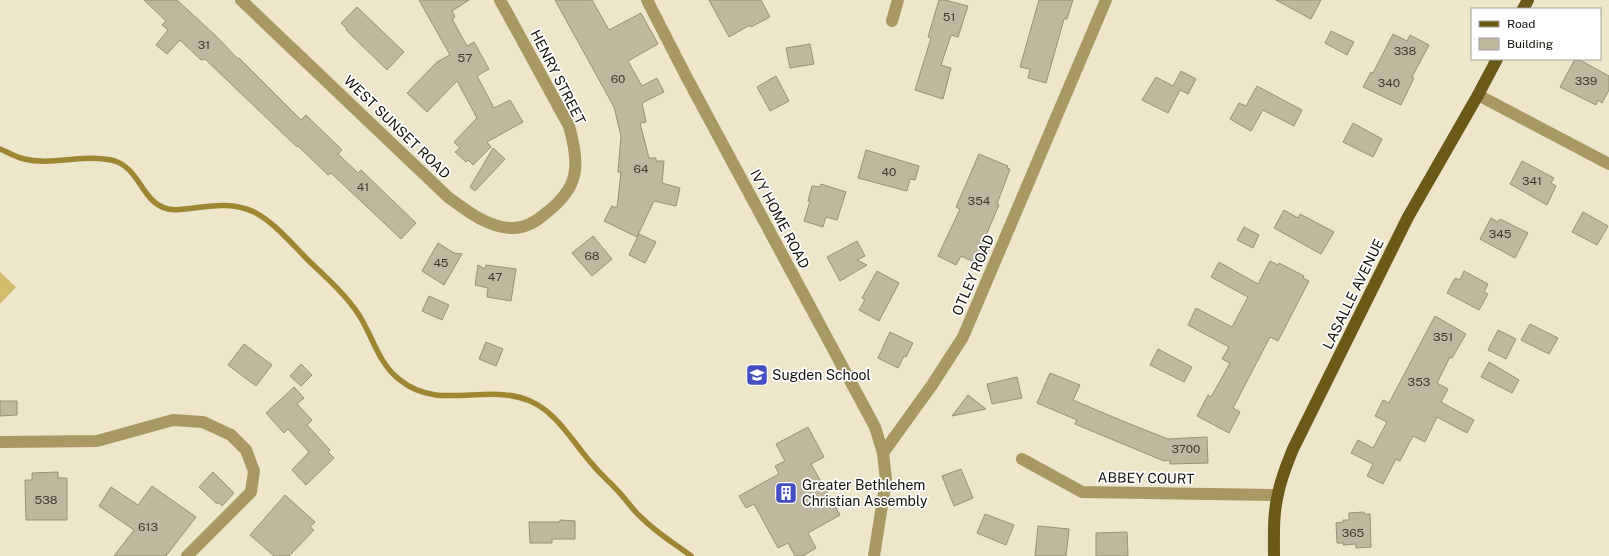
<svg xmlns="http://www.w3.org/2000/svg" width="1609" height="556" font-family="'Public Sans',sans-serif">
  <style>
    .green { fill: #d3bc6c }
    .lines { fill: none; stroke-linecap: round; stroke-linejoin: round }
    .stream { stroke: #9e8732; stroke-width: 5.5 }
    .building { fill: #bfb89e; stroke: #989078 }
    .minor { stroke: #a89862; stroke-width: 12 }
    .major { stroke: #6a5917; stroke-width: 12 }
    .labels { text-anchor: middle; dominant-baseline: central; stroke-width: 3.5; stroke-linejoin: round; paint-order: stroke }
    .number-label { font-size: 12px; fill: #3e3b2e }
    .street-label { font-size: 14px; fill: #131108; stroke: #fff }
    .poi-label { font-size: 14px; fill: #131108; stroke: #fff; text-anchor: start }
  </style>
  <rect width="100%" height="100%" fill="#ede6cb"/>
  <polygon class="green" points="0,272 16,287 0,304"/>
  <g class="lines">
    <path class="stream" d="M0,149c7,3 16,8 24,10 29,7 61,-6 91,2 25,8 27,42 53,48 9,2 18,0 26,-1 20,-3 42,-5 60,4 21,11 38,32 55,49 17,16 37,34 50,54 14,22 19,48 41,65 40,32 85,2 130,21 28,12 43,42 63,64 7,9 16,16 24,25 9,9 16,21 26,29 14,14 32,25 48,37"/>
  </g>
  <g class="building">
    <polygon points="144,0 177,0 216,36 238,59 239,58 301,120 306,115 342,150 338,154 358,173 361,170 416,223 401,239 331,173 328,175 298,146 297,147 205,59 201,60 180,40 167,54 156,45 168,30 162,25 166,21"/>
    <polygon points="419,0 469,0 452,11 455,17 452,19 467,46 474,42 489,69 477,76 494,108 510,100 523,122 487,142 491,147 473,165 468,160 466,162 455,152 460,148 454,142 477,118 457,81 427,112 407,93 437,62 450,55"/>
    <polygon points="555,0 592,0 609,30 641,13 658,44 628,61 642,86 657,78 664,92 642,103 646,122 640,123 649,158 656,158 656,161 664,161 662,183 680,188 676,206 654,201 637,237 604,221 612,206 617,208 621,172 618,172 621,136 614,107"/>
    <polygon points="709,0 761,0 770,17 751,27 750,25 729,37"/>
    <polygon points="939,0 945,0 968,6 958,37 951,35 941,65 951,68 943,99 915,90 931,38 928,37"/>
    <polygon points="1039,0 1073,0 1067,19 1064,19 1046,83 1028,78 1030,69 1020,67"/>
    <polygon points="1276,0 1321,0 1311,19"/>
    <polygon points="357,7 404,52 387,70 346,30 347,29 341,23"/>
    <polygon points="1331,31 1354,42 1347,55 1325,43"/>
    <polygon points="1393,34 1407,41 1410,35 1429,45 1412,77 1414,78 1401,105 1363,87 1371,72 1373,73"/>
    <polygon points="810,44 814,64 790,68 786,48"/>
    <polygon points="1575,59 1579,61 1580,60 1609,76 1609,90 1602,103 1598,100 1596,105 1560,87"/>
    <polygon points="1181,71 1196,79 1188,94 1180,90 1168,113 1142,100 1156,77 1173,86"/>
    <polygon points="776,76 789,101 770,111 757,87"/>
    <polygon points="1257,86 1302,110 1294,126 1263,110 1251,131 1230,119 1239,103 1246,106"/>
    <polygon points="1353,123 1382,139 1373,157 1343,142"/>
    <polygon points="493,148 505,159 475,191 470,187"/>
    <polygon points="866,150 919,166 915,180 910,179 907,191 858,178"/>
    <polygon points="979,154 1008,166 1007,168 1010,169 997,204 999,205 984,240 989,242 978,264 961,256 956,265 938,256 960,209 956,207"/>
    <polygon points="1522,161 1554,178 1551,183 1556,186 1547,205 1510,184"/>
    <polygon points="821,184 846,192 837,220 826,217 823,227 804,221 810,201 808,201 812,186 820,187"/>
    <polygon points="1284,210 1298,218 1300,214 1334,232 1321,254 1274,228"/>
    <polygon points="1583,212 1608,226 1597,245 1572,232"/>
    <polygon points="1491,218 1498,222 1500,219 1528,233 1515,258 1480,239"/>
    <polygon points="1244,227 1259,235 1253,248 1237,240"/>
    <polygon points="639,234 656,242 645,263 629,255"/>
    <polygon points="593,236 612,259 592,276 572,253"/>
    <polygon points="857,241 865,256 857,260 867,265 840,281 827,257"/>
    <polygon points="438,243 454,253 462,254 444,285 422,271"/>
    <polygon points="1270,261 1278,265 1279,263 1304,276 1303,278 1309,281 1278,341 1270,337 1233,408 1240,412 1229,433 1197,416 1208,395 1211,397 1230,363 1222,359 1229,347 1188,325 1196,308 1232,327 1248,297 1211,277 1219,262 1258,284"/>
    <polygon points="478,265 485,269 486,265 516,269 511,301 487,297 488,288 475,285"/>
    <polygon points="877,271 899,283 879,321 859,310 865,300 862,298"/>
    <polygon points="1464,271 1488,284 1484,292 1488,294 1479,310 1447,293 1455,278 1460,280"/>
    <polygon points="429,296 449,305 442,320 422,311"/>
    <polygon points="1435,316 1466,334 1452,358 1450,357 1437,383 1448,389 1441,402 1474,420 1467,433 1437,417 1425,442 1413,436 1400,461 1396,459 1383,484 1367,476 1373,464 1351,453 1358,440 1373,448 1387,422 1375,416 1383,400 1389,403"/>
    <polygon points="1530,324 1558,338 1549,354 1521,340"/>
    <polygon points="1498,330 1516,339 1506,359 1488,350"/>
    <polygon points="890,332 913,343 906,357 904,356 898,368 878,358"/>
    <polygon points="486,342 503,349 496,366 479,359"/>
    <polygon points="244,344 272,365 256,386 228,365"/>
    <polygon points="1158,349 1192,367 1184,382 1150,365"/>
    <polygon points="1489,362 1519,380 1512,393 1481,377"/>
    <polygon points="301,364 312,375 301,386 290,376"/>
    <polygon points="1050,373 1080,385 1073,400 1125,422 1168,439 1207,437 1208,463 1170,464 1170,460 1164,461 1075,424 1077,420 1037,403"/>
    <polygon points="1017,377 1022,398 992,404 987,384"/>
    <polygon points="294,387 304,398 297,404 312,420 307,425 330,450 328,452 334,458 306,485 292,470 309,452 288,429 284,433 266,413"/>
    <polygon points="968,395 986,409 952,416"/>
    <polygon points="0,401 17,401 17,415 0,416"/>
    <polygon points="808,427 824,457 811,464 840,515 808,533 816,548 803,556 795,556 788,543 778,548 754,504 746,508 739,496 779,474 775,466 785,461 776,444"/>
    <polygon points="961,469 973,498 954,506 942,476"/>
    <polygon points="58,472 58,478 67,478 67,520 26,520 25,480 32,480 32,473"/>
    <polygon points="213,472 234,493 222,506 218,502 217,504 199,487"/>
    <polygon points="152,486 196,517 166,556 114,556 134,530 99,506 111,487 138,505"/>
    <polygon points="285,495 315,522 310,527 314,530 289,556 274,556 250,535"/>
    <polygon points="1364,512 1364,514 1370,514 1371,547 1356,548 1356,544 1343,545 1344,543 1337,543 1336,523 1343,522 1343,520 1349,520 1349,513"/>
    <polygon points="985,514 1014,525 1006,545 977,533"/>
    <polygon points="560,520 575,521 575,539 552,539 552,543 530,543 529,522 560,522"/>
    <polygon points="1038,526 1069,529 1066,556 1035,556"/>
    <polygon points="1127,532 1128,556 1096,556 1096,533"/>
  </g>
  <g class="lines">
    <g class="minor">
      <path d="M241,0l207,197c19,14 40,31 65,31 13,0 24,-7 33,-15 34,-26 34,-48 23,-87l-69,-126"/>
      <polyline points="647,0 687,78 875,427 883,453"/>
      <polyline points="892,21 898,0"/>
      <polyline points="1478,95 1609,164"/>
      <polyline points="0,442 97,441 173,420 203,422 231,435 246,450 254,471 251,492 187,556"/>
      <polyline points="1022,459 1082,492 1277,495"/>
      <polyline points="874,556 886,480 883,453 932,385 963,337 1106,0"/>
    </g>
    <g class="major">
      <polyline points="1523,9 1528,0"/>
      <path d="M1274,556c0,-21 -1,-42 4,-62 3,-16 9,-30 15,-45l115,-232 70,-122 19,-36"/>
    </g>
  </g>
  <defs>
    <g id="school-square" transform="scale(1.15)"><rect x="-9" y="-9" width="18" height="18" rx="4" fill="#434ec2" stroke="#fff"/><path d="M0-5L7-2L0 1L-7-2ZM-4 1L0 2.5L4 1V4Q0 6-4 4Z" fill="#fff"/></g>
    <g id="building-square" transform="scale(1.15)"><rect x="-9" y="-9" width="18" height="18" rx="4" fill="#434ec2" stroke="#fff"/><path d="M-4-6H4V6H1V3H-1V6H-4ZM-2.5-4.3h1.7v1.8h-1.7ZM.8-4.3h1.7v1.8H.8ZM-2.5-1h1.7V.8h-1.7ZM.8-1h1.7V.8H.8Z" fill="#fff"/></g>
  </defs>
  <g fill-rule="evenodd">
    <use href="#school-square" x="757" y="375"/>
    <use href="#building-square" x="786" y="493"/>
  </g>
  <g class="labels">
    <g class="number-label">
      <text x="949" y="17">51</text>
      <text x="204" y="45">31</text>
      <text x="1405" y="51">338</text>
      <text x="465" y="58">57</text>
      <text x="618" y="79">60</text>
      <text x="1586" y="81">339</text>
      <text x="1389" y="83">340</text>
      <text x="641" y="169">64</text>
      <text x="889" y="172">40</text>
      <text x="1532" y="181">341</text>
      <text x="363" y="187">41</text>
      <text x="979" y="201">354</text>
      <text x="1500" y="234">345</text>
      <text x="592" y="256">68</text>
      <text x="441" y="263">45</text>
      <text x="495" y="277">47</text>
      <text x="1443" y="337">351</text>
      <text x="1419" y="382">353</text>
      <text x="1186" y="449">3700</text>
      <text x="46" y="500">538</text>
      <text x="148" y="527">613</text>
      <text x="1353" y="533">365</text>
    </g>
    <g class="street-label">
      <text transform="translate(558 77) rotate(63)">HENRY STREET</text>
      <text transform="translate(397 127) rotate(44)">WEST SUNSET ROAD</text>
      <text transform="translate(780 219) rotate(62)">IVY HOME ROAD</text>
      <text transform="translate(973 275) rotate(-67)">OTLEY ROAD</text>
      <text transform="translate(1353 294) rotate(-64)">LASALLE AVENUE</text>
      <text transform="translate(1146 478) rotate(1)">ABBEY COURT</text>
    </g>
    <g class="poi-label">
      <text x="772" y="375">Sugden School</text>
      <text x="802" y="485">Greater Bethlehem<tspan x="802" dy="16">Christian Assembly</tspan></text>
    </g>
  </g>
  <rect x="1471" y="8" width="130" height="52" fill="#ffffff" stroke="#a1a09c"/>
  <rect x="1479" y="21" width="20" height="6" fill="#6a5917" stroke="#a1a09c"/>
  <text x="1507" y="28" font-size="12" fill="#131108">Road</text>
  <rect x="1479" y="38" width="20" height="12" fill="#bfb89e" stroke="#a1a09c"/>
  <text x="1507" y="48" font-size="12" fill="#131108">Building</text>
</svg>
